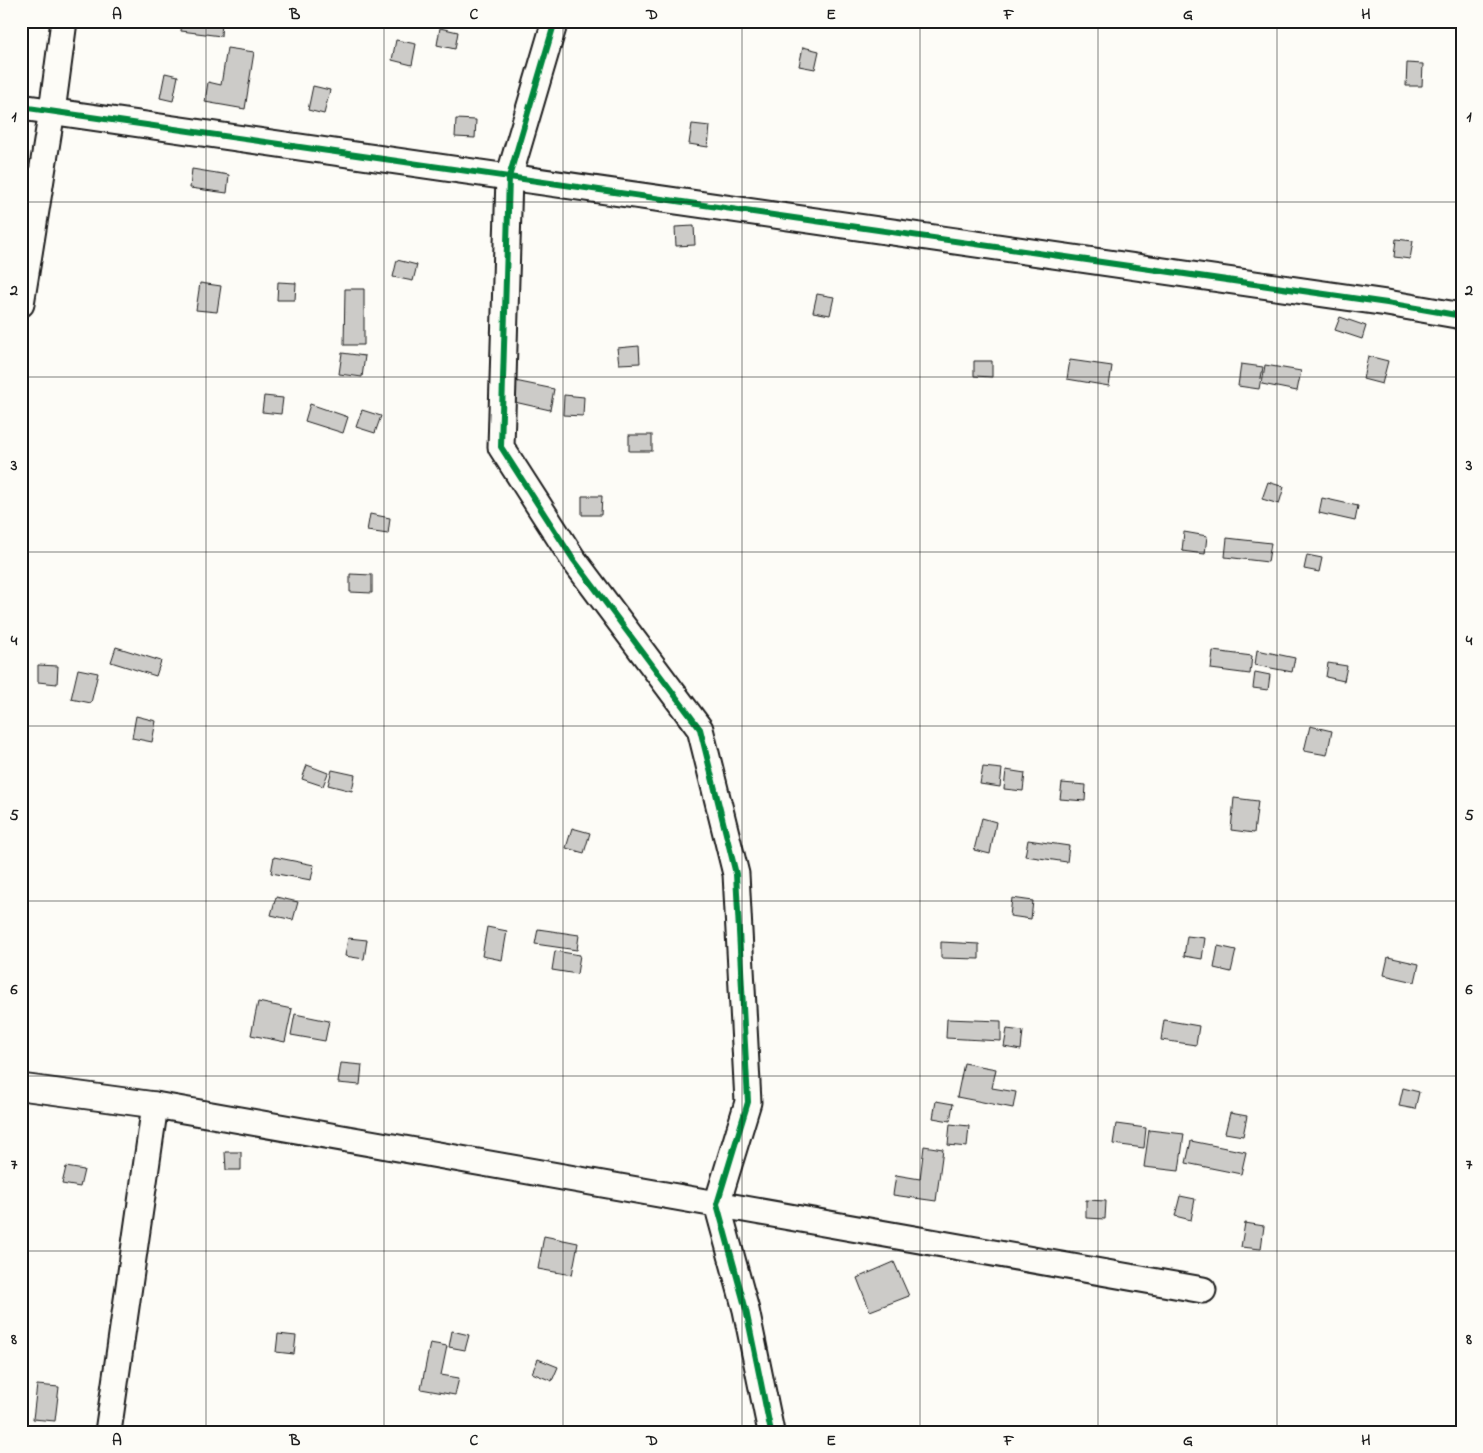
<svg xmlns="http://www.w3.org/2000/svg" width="1483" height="1453" font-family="'Indie Flower',sans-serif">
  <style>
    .building { fill: #cccbc8; stroke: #1c1c1c }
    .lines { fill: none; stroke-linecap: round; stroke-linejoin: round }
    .street-casing { stroke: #1c1c1c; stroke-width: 29 }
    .street { stroke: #fdfcf7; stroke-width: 25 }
    .cycleway-casing { stroke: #fdfcf7; stroke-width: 9 }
    .cycleway { stroke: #00873e; stroke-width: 6 }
    .grid { fill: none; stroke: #1c1c1c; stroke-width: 1; stroke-opacity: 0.55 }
    .neatline { fill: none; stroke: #1c1c1c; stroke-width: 2 }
    .grid-label { font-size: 16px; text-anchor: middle; font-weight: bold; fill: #1c1c1c }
  </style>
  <rect width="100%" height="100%" fill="#fdfcf7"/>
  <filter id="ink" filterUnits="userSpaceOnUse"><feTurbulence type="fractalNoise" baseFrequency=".02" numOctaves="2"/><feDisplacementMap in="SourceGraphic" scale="10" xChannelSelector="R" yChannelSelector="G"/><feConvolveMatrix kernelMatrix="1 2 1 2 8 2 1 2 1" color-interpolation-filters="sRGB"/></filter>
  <g filter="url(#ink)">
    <g class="building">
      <polygon points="182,21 222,21 221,36 181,31"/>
      <polygon points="440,28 458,32 455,49 437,45"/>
      <polygon points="396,40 416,44 412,65 392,60"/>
      <polygon points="803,47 819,51 815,69 799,66"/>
      <polygon points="227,48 254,52 245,109 205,102 208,82 221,85"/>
      <polygon points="1407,63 1423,64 1422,86 1406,86"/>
      <polygon points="165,73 178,76 173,101 160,98"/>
      <polygon points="313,86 330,90 324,114 308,110"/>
      <polygon points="456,119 476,120 475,138 455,137"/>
      <polygon points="692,124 710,126 708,147 689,144"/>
      <polygon points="192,169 229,175 227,193 190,188"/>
      <polygon points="694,226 695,245 676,246 675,227"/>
      <polygon points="1396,239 1413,241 1410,259 1394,257"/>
      <polygon points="397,260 417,265 413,281 393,277"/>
      <polygon points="278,282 296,283 295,300 277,300"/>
      <polygon points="200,283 221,286 217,312 196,310"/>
      <polygon points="345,289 364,289 364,345 344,345"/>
      <polygon points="817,294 834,297 830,315 813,312"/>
      <polygon points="1340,317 1366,326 1362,339 1335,330"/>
      <polygon points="639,346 640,363 619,364 617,348"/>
      <polygon points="342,353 365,356 362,377 339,374"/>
      <polygon points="1368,356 1388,361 1382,384 1363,379"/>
      <polygon points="1070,360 1112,366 1109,386 1067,379"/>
      <polygon points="974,361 992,361 992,377 974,376"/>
      <polygon points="1241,364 1263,367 1259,389 1238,386"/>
      <polygon points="1265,365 1301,371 1297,391 1262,384"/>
      <polygon points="515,381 554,389 550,410 510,401"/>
      <polygon points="564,395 584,397 583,416 563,415"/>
      <polygon points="264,396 283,398 281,414 262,412"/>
      <polygon points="310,404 348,417 343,433 305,421"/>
      <polygon points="362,410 381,416 375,433 356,427"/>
      <rect x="629" y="435" width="23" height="16"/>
      <polygon points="1268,482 1284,487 1279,504 1262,499"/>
      <polygon points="582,496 602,496 601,515 582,515"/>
      <polygon points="1322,498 1358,506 1355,521 1319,513"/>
      <polygon points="370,514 390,518 388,534 367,531"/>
      <polygon points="1184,532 1207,536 1205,554 1182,551"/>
      <polygon points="1227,538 1271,543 1268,562 1225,557"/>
      <polygon points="1307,555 1322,558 1319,572 1304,569"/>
      <polygon points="350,574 372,575 372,593 350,592"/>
      <polygon points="116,647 161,661 156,676 111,662"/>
      <polygon points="1257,650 1295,658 1292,672 1255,665"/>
      <polygon points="1213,651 1252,656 1250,674 1211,669"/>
      <polygon points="1328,663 1347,666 1344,681 1326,677"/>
      <polygon points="38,665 58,666 57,684 38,682"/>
      <polygon points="78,669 98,673 91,703 71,699"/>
      <polygon points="1255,672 1270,675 1268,690 1253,688"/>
      <polygon points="136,716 156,721 152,742 132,738"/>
      <polygon points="1310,726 1332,731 1327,755 1304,751"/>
      <polygon points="307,765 328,773 323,786 302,779"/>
      <polygon points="983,767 1002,769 1000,787 980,784"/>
      <polygon points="332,770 355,775 352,791 328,785"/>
      <polygon points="1006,770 1025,773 1023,791 1004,789"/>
      <polygon points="1062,783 1086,785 1085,801 1060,799"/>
      <polygon points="1234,798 1258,801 1254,833 1231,830"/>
      <polygon points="982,818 996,822 990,854 974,850"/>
      <polygon points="572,828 590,833 584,853 566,848"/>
      <polygon points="1028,840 1069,846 1067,862 1025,856"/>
      <polygon points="274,857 314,865 311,880 271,873"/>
      <polygon points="276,897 298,902 293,920 271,915"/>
      <polygon points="1012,898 1033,901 1031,919 1010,916"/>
      <polygon points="487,927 507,931 502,960 482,956"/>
      <polygon points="538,929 579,935 577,950 535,944"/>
      <polygon points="1187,936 1205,938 1202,959 1184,956"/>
      <polygon points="348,938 367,940 364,959 345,956"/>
      <polygon points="941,942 979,944 979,959 941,958"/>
      <polygon points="1218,946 1236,950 1231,972 1214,968"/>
      <polygon points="555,951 580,955 577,974 552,970"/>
      <polygon points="1388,957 1419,964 1415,982 1384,975"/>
      <polygon points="258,1002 292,1009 285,1042 251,1035"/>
      <polygon points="295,1014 329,1021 325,1041 291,1035"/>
      <polygon points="947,1019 1001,1021 1001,1041 946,1038"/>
      <polygon points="1164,1020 1199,1026 1196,1045 1161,1040"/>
      <polygon points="1007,1029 1023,1031 1021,1050 1004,1047"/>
      <polygon points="341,1063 362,1065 360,1085 338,1083"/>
      <polygon points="964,1063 996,1069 992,1088 1016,1092 1013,1108 957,1097"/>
      <polygon points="1403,1088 1419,1092 1415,1109 1399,1106"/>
      <polygon points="936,1101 953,1104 950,1121 933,1118"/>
      <polygon points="1230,1113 1247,1116 1243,1136 1225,1133"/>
      <polygon points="950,1124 969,1126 967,1147 948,1145"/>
      <polygon points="1116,1124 1146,1128 1144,1148 1113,1144"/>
      <polygon points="1149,1130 1184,1134 1179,1171 1144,1167"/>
      <polygon points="1191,1141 1246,1152 1241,1174 1186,1163"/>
      <polygon points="924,1146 943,1149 936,1201 893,1195 896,1175 920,1179"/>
      <polygon points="225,1152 241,1152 241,1170 226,1170"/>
      <polygon points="66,1167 84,1170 80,1187 62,1184"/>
      <polygon points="1180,1196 1195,1199 1191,1220 1175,1216"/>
      <polygon points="1086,1200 1106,1201 1105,1219 1086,1218"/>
      <polygon points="1245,1223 1264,1226 1261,1249 1241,1247"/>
      <polygon points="544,1236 578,1243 572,1275 538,1269"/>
      <polygon points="894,1262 909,1296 870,1311 857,1278"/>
      <polygon points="452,1331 469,1335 465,1350 449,1347"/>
      <polygon points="278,1334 296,1336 294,1354 276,1352"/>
      <polygon points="430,1343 447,1346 441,1375 459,1378 455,1395 421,1389"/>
      <polygon points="538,1359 558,1367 552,1381 532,1373"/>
      <polygon points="37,1385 59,1387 55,1421 33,1419"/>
    </g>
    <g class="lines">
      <g class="street-casing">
        <g id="street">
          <polyline points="555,21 509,177 501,447 573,559 700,729 736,874 748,1102 717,1204 746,1310 771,1432"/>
          <polyline points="21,107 1387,303 1462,316"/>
          <polyline points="21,304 53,104 64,21"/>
          <polyline points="21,1087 155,1105 1203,1290"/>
          <polyline points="108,1432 155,1105"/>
        </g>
      </g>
      <use href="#street" class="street"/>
      <g class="cycleway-casing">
        <g id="cycleway">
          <polyline points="555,21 509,177 501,447 573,559 700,729 736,874 748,1102 717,1204 746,1310 771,1432"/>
          <polyline points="21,107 1387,303 1462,316"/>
        </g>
      </g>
      <use href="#cycleway" class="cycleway"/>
    </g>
  </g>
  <path class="grid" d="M206,21v1411M384,21v1411M563,21v1411M742,21v1411M920,21v1411M1098,21v1411M1277,21v1411M21,202h1441M21,377h1441M21,552h1441M21,726h1441M21,901h1441M21,1076h1441M21,1251h1441"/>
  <rect width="1483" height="1453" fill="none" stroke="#fdfcf7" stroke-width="55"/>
  <rect x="28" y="28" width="1428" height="1398" class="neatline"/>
  <g class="grid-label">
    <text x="117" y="19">A</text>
    <text x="295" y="19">B</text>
    <text x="474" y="19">C</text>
    <text x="652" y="19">D</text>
    <text x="831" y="19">E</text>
    <text x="1009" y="19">F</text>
    <text x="1188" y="19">G</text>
    <text x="1366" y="19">H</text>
    <text x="14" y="121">1</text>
    <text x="1469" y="121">1</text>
    <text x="14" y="295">2</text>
    <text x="1469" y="295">2</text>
    <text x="14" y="470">3</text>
    <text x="1469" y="470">3</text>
    <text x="14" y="645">4</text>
    <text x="1469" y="645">4</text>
    <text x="14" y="820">5</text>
    <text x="1469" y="820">5</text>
    <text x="14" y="994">6</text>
    <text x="1469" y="994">6</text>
    <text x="14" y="1169">7</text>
    <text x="1469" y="1169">7</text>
    <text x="14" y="1344">8</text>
    <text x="1469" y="1344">8</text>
    <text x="117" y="1445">A</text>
    <text x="295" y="1445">B</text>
    <text x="474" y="1445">C</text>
    <text x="652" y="1445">D</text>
    <text x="831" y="1445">E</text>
    <text x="1009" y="1445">F</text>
    <text x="1188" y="1445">G</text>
    <text x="1366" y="1445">H</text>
  </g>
</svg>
